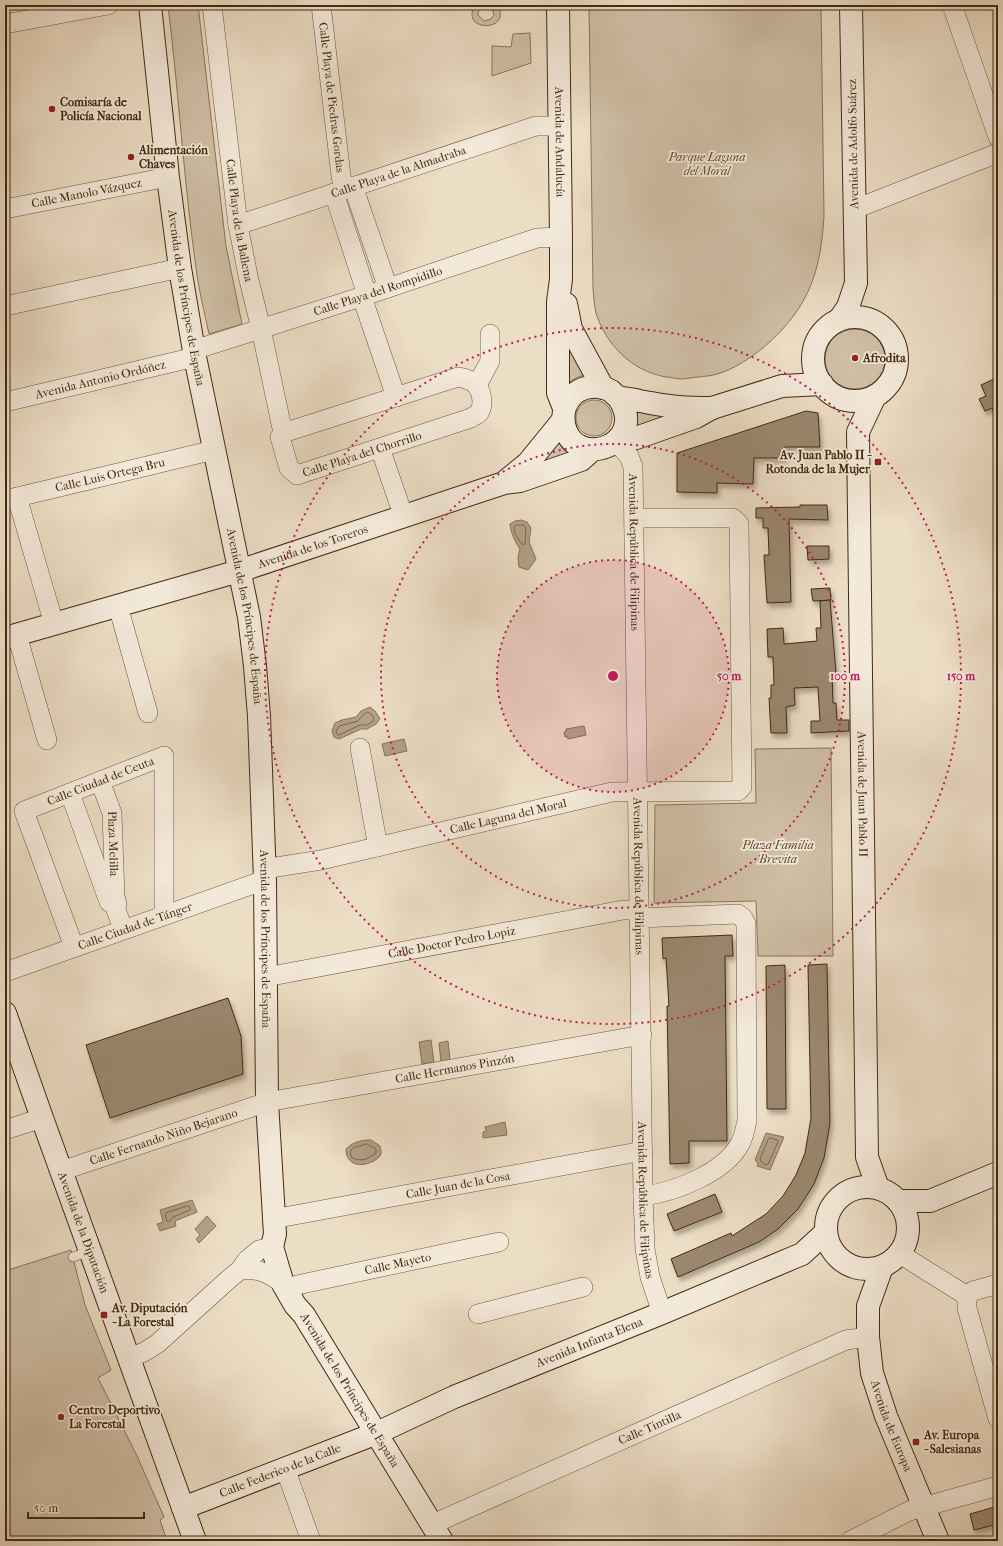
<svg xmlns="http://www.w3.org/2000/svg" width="1003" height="1546" font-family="'IM FELL French Canon',serif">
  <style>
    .green { fill: #cfbfa6; stroke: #8a745b; fill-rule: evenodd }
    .water { fill: #b3a087; stroke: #877157 }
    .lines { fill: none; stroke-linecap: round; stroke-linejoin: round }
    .shore { stroke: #7c654c; stroke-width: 1 }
    .building { fill: #9b876e; stroke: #442a10; filter: url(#shadow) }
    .lane-casing { stroke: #6e573d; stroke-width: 10 }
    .street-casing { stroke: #6e573d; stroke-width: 20 }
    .secondary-casing { stroke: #442a10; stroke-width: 24 }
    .lane { stroke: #f3e9d9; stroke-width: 9 }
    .street { stroke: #f3e9d9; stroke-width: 19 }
    .secondary { stroke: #f3e9d9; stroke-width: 22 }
    .ring { fill: none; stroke: #c2185b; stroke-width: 2; stroke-dasharray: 2 4 }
    .poi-dot { fill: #8f2418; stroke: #f3e9d9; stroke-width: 1.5 }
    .labels { text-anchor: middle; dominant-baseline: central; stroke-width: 3.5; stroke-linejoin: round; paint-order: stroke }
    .street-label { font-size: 12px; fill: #442a10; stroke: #f3e9d9 }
    .poi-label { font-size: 12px; font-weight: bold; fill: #442a10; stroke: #f3e9d9; text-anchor: start }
    .park-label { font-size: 12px; font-style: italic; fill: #60482e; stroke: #f3e9d9 }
    .centre { fill: #c2185b; stroke: #f3e9d9; stroke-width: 2 }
    .ring-label { font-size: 12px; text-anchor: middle; font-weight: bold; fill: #c2185b; stroke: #f3e9d9; stroke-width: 3.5; stroke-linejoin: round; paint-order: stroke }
  </style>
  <defs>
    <filter id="shadow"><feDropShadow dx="2.5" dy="4.5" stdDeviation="2" flood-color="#0004"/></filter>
  </defs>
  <rect width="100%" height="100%" fill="#ecddc5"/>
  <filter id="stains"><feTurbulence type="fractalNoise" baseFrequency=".005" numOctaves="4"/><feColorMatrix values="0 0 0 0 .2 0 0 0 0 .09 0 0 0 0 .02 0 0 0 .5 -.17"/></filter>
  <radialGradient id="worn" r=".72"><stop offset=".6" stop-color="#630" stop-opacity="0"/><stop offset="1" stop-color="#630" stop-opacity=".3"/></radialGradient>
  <g class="green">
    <path d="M168,5h30l28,241 16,78 -33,10c-4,-19 -9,-39 -12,-59 -13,-90 -18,-180 -29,-270z"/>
    <path d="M475,5h22c17,27 -38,28 -22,0zM487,5l5,3 2,7 -3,4 -7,2 -6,-6c0,-6 3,-10 9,-10z"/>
    <path d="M589,5h232l3,211c-2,30 -6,60 -22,87 -16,28 -53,62 -85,71 -5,2 -12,2 -18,3 -6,0 -12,2 -18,2 -5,0 -10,-2 -15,-2 -34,-6 -60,-32 -70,-64 -2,-8 -2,-16 -3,-24z"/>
    <polygon points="530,33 531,63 492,76 492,46 511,47 513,34"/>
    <circle cx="855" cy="359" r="30"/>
    <polygon points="566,334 587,374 576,378 566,384"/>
    <circle cx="594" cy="418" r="18"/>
    <polygon points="637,405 679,414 636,431"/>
    <polygon points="557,440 564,450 573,457 533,470"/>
    <polygon points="831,748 833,956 758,956 756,901 654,903 655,805 756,803 755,749"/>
    <polygon points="71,1250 85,1305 111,1370 98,1378 137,1456 164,1517 160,1520 167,1541 5,1541 5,1271"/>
  </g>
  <g class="water">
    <path d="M521,520l6,2 4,6 -2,14 7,17 -8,11 -9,-3 -1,-10 2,-8c-5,-8 -9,-15 -10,-25l5,-3z"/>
    <polygon points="370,707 375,711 380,719 376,724 367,729 361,729 339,739 334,737 332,731 335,723 342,720 356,717 361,711"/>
    <polygon points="584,726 586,735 568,739 567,736 565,737 564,732 566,732 566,729"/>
    <polygon points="404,739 407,751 385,756 382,744"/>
    <polygon points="431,1040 434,1062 422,1064 419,1042"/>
    <polygon points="448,1041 450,1061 441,1062 439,1043"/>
    <polygon points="505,1122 507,1135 483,1138 483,1132 486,1131 485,1127"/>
    <polygon points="766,1133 784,1137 770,1170 757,1166 758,1163 755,1160"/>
    <path d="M367,1140h4l9,6c1,4 2,7 0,10 -10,11 -34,14 -34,-7 6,-6 12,-8 21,-9z"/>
    <polygon points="192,1200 197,1212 175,1221 176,1226 160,1231 157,1224 163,1222 160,1210"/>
    <polygon points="207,1216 216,1226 199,1243 196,1239 200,1235 195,1229"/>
  </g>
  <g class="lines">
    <g class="shore">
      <polygon points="516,525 524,525 526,528 525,543 524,545 522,544 515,534 514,527"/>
      <polygon points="368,712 371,714 374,718 373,721 367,725 360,725 339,735 337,734 336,731 339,726 358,721 363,715"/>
      <polygon points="770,1138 777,1140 778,1142 768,1164 766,1165 762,1163 760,1159 768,1140"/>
      <path d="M367,1144l9,5v4c-8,6 -14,9 -24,5l-2,-6 3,-4z"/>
      <polygon points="188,1206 190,1207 190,1210 173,1217 170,1221 167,1221 165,1215 166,1213"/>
    </g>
  </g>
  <g class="building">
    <polygon points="998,377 998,422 992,408 985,411 979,399 986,396 981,385"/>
    <polygon points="806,411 818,413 820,447 785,447 785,458 754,458 753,484 717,483 717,493 677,492 677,453"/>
    <polygon points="800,505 827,505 828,520 789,519 791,602 767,603 764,555 769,555 768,528 763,528 763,518 756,518 756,508 800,507"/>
    <polygon points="807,546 829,546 829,559 808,560"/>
    <polygon points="830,588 831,600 813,601 811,589"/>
    <polygon points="830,600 836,673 832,673 833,703 836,703 837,720 849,720 849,731 811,733 811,721 820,721 818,687 794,688 795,705 786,707 787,733 771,733 769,698 771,698 771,685 774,685 773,657 768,657 767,629 783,628 784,644 817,641 816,628 821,628 820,601"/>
    <polygon points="732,935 733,956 725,956 727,1141 689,1141 689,1163 670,1164 667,1006 669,1006 666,958 663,959 662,938"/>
    <polygon points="827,964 830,1123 824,1158 814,1184 798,1209 778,1229 759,1242 678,1277 671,1259 731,1233 732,1236 766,1214 783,1196 796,1175 805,1153 811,1118 808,965"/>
    <polygon points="785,965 786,1109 767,1109 766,966"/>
    <polygon points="228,998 241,1036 243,1074 110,1118 86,1045"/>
    <polygon points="715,1194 722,1212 674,1231 667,1214"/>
    <polygon points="998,1506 998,1524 974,1530 970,1514"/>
  </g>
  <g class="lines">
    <g class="lane-casing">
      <polyline id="lane" points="73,1257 90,1251"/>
    </g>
    <g class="street-casing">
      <g id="street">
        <path id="s1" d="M212,5l26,220 10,51 13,53 22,104"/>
        <path id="s2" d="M321,5l20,171 3,13"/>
        <polyline points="952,5 998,137"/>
        <polyline points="5,24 108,5"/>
        <polyline points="353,186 388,288"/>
        <polyline points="334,193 367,295"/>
        <path id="s3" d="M5,209l163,-32"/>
        <polyline points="855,209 998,153"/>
        <path id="s4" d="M238,225l298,-99h23"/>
        <polyline points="362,297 396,397"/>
        <polyline points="5,306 180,268"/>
        <path id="s5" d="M194,350l173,-55 170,-57 24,-1"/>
        <path d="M458,377c14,2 23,8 24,24 0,3 -1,9 -3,12 -2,2 -6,3 -8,5l-174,57 -8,-7 -9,-31 3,-4z"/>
        <polyline points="477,385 490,361 490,334"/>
        <path id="s6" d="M5,402l190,-45"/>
        <path id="s7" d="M616,442l13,14 4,11 10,729 2,53 5,28 12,36"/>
        <polyline points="380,448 400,506"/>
        <polyline points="17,497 54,624"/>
        <path id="s8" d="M5,500l209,-50"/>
        <polyline points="118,606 148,713"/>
        <polyline points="17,635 47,740"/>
        <polyline points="360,748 378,847"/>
        <path id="s9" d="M100,781l12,32 3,84 2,7 -2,3 8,22"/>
        <polyline points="70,793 109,902"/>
        <path id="s10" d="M264,869l57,-9 291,-68 126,-1 4,-4 -3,-263 -6,-6h-99"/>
        <path d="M639,918l99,-4 5,4 3,6 1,197c-2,7 -3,16 -7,23 -16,29 -65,48 -97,52"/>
        <path id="s11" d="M74,947l-50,-136 140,-55v159"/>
        <path id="s12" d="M5,972l260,-92"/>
        <path id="s13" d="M266,977l357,-67h16"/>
        <polyline points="5,1130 42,1118"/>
        <path id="s14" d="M61,1171l206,-69 375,-67"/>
        <path id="s15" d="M273,1219l370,-68"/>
        <polyline points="900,1254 967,1296"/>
        <path d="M240,1270c18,-2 29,3 43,14"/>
        <path id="s16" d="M297,1285l202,-43"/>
        <polyline points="967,1296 967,1308 998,1419"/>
        <polyline points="967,1296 973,1291 998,1284"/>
        <polyline points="478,1314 583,1287"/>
        <polyline points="129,1358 144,1352 157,1344 229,1279 240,1270 247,1260 259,1250 272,1247"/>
        <polyline points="285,1468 311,1541"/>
        <path id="s17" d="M433,1524l413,-184 22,-3"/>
        <polyline points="850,1541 909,1511 998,1486"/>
      </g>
    </g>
    <g class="secondary-casing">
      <g id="secondary">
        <path id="s18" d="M150,5l18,172 12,91 15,89 54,260 6,49 4,50 6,164 2,222 8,132 -3,13 11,37 12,21 9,10 138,226"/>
        <path id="s19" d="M558,5l3,232v42l-3,23v91l6,15"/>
        <polyline points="566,304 571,329 603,388"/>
        <circle cx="855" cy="359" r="42"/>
        <polyline points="839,320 848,307 856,283 851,5"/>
        <path id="s20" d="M875,396l-17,36 9,725 11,31"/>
        <path d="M618,397c33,48 -45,75 -54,27 -2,-11 1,-22 10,-30 5,-4 12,-7 19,-7 6,-1 13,1 18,4 2,2 5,5 7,6 6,2 15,2 21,4 13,2 26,5 40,6 11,1 22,1 33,1"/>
        <polyline points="618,439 636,438 696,417 712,408 782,386 822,384"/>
        <polyline points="507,480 528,463 563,420"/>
        <path id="s21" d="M5,638l234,-67 265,-88 16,-2 61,-21 11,-10"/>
        <path id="s22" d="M5,1013l37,105 153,423"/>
        <circle cx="867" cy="1228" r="41"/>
        <polyline points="898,1201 930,1201 998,1173"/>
        <path id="s23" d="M882,1267l-14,39v31l4,36 14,43 52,125"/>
        <path id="s24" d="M183,1508l194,-75 77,-36 208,-84 140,-59 24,-22"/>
      </g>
    </g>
    <use href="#lane" class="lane"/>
    <use href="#street" class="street"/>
    <use href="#secondary" class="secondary"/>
  </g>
  <circle cx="613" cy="676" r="116" fill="#c2185b" fill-opacity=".12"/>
  <g class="ring">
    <circle cx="613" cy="676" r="116"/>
    <circle cx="613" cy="676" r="232"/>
    <circle cx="613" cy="676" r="348"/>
  </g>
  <g class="poi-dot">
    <circle cx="52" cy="109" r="4"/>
    <circle cx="131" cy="157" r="4"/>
    <circle cx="855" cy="358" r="4"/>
    <rect x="874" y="458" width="8" height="8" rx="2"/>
    <rect x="100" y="1311" width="8" height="8" rx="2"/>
    <circle cx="61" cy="1417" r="4"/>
    <rect x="912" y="1438" width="8" height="8" rx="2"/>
  </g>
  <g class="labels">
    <g class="street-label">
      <text stroke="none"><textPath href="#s2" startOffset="93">Calle Playa de Piedras Gordas</textPath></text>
      <text stroke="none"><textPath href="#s19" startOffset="137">Avenida de Andalucía</textPath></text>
      <text transform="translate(853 144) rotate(-91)">Avenida de Adolfo Suárez</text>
      <text stroke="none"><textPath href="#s4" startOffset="169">Calle Playa de la Almadraba</textPath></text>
      <text stroke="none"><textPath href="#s3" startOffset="83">Calle Manolo Vázquez</textPath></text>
      <text stroke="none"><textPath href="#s1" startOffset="217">Calle Playa de la Ballena</textPath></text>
      <text stroke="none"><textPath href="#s5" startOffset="193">Calle Playa del Rompidillo</textPath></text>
      <text stroke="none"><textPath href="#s18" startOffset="295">Avenida de los Príncipes de España</textPath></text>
      <text stroke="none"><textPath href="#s6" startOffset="98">Avenida Antonio Ordóñez</textPath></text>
      <text transform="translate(362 454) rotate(-18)">Calle Playa del Chorrillo</text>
      <text stroke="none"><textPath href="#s8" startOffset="108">Calle Luis Ortega Bru</textPath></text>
      <text stroke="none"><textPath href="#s21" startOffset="321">Avenida de los Toreros</textPath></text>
      <text stroke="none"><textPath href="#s7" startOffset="116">Avenida República de Filipinas</textPath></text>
      <text stroke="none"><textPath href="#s18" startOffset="619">Avenida de los Príncipes de España</textPath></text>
      <text stroke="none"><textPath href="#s11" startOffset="227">Calle Ciudad de Ceuta</textPath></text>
      <text stroke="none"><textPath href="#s20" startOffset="402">Avenida de Juan Pablo II</textPath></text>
      <text stroke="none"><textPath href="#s10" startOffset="250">Calle Laguna del Moral</textPath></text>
      <text stroke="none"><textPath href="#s9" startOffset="65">Plaza Melilla</textPath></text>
      <text stroke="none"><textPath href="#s7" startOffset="440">Avenida República de Filipinas</textPath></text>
      <text stroke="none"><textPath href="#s12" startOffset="138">Calle Ciudad de Tánger</textPath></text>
      <text stroke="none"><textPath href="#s18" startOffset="943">Avenida de los Príncipes de España</textPath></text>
      <text stroke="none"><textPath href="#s13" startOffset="189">Calle Doctor Pedro Lopiz</textPath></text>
      <text stroke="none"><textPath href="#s14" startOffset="408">Calle Hermanos Pinzón</textPath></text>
      <text stroke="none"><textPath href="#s14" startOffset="108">Calle Fernando Niño Bejarano</textPath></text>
      <text stroke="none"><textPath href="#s15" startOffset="188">Calle Juan de la Cosa</textPath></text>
      <text stroke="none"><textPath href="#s7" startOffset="764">Avenida República de Filipinas</textPath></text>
      <text stroke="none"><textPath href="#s22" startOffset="233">Avenida de la Diputación</textPath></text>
      <text stroke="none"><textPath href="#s16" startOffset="103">Calle Mayeto</textPath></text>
      <text stroke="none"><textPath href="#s24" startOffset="439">Avenida Infanta Elena</textPath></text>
      <text stroke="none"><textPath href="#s18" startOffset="1416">Avenida de los Príncipes de España</textPath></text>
      <text stroke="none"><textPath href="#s23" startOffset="165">Avenida de Europa</textPath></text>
      <text stroke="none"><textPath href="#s17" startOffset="237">Calle Tintilla</textPath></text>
      <text stroke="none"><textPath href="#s24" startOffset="104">Calle Federico de la Calle</textPath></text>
    </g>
    <g class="poi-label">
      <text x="60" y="102">Comisaría de<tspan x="60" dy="14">Policía Nacional</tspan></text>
      <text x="139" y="150">Alimentación<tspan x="139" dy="14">Chaves</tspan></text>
      <text x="863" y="358">Afrodita</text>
      <text x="870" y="455" text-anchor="end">Av. Juan Pablo II -<tspan x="870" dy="14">Rotonda de la Mujer</tspan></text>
      <text x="112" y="1308">Av. Diputación<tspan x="112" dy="14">- La Forestal</tspan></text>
      <text x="69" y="1410">Centro Deportivo<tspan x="69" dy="14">La Forestal</tspan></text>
      <text x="924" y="1435">Av. Europa<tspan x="924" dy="14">- Salesianas</tspan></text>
    </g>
    <g class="park-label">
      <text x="707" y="157">Parque Laguna<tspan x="707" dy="14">del Moral</tspan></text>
      <text x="778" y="845">Plaza Familia<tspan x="778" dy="14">Brevita</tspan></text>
    </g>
  </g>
  <circle cx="613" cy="676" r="6" class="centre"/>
  <g class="ring-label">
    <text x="729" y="680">50 m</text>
    <text x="845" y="680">100 m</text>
    <text x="961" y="680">150 m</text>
  </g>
  <rect width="1003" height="1546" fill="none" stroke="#ecddc5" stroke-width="20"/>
  <rect x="6" y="6" width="991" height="1534" fill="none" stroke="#442a10" stroke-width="2"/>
  <rect x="10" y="10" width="983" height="1526" fill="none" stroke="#442a10"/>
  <path d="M28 1512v6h116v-6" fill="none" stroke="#442a10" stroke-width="2"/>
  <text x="34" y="1512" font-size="12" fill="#442a10" stroke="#f3e9d9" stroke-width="3" paint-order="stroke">50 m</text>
  <rect width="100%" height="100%" filter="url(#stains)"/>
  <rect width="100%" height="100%" fill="url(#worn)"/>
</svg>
